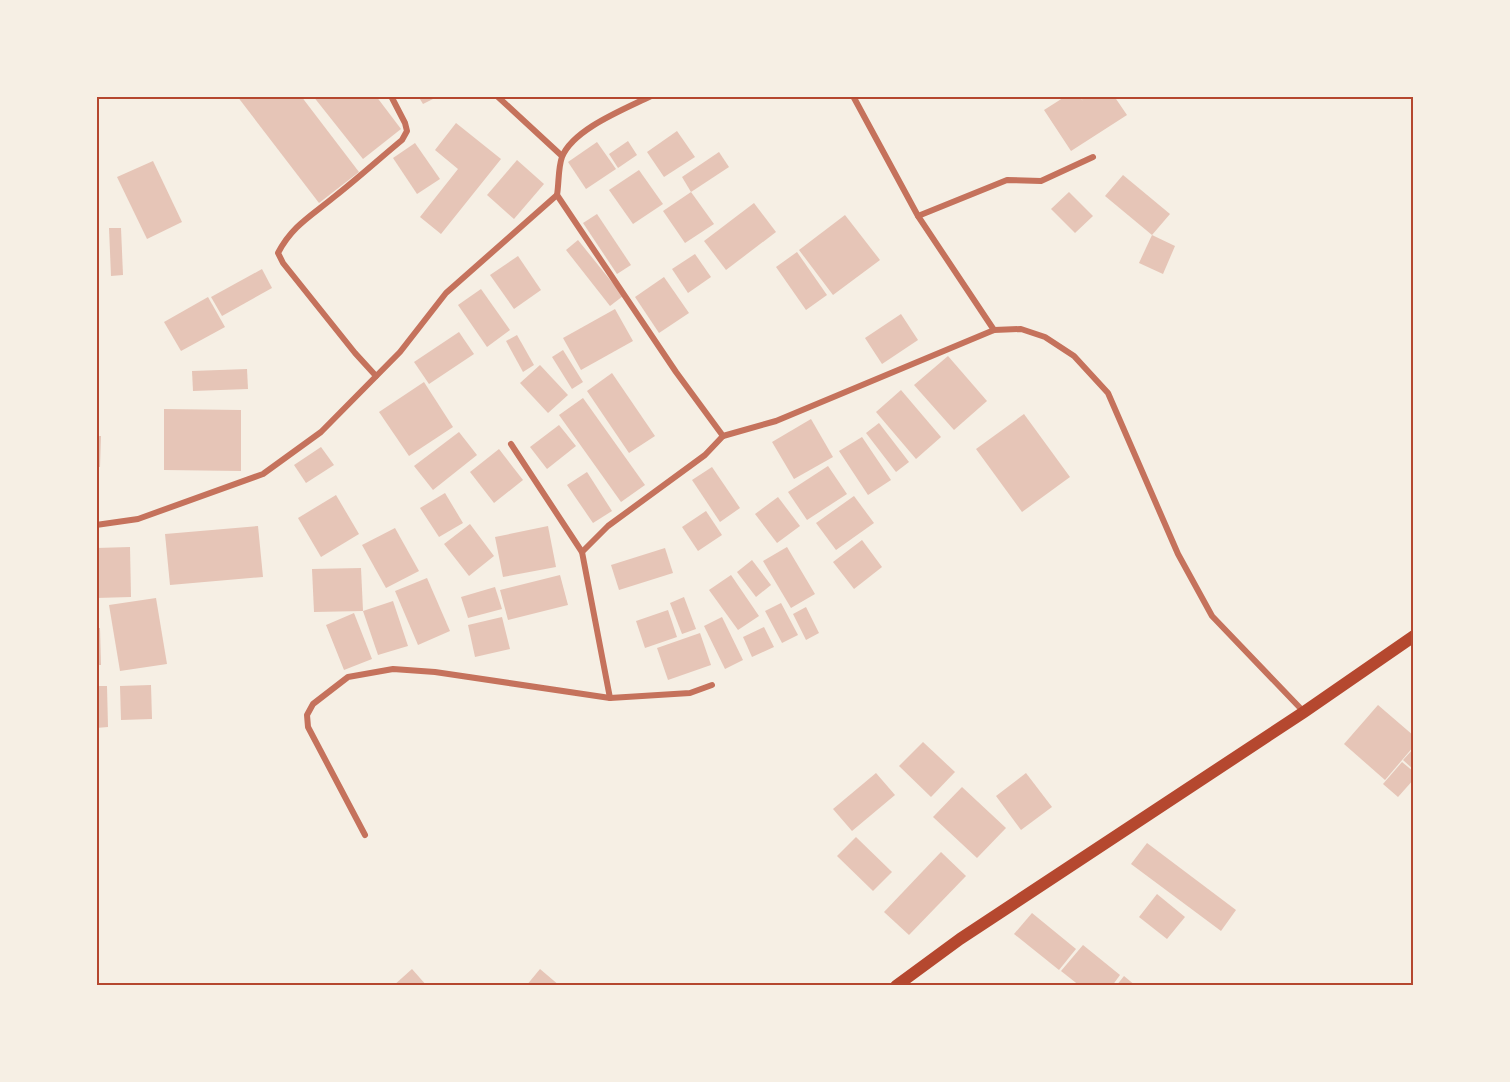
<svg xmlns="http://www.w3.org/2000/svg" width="1510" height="1082" font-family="Helvetica,sans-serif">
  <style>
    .building { fill: #e6c5b7 }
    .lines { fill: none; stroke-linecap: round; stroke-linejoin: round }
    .minor { stroke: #c5725c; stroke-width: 6 }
    .secondary { stroke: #b5482f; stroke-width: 12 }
    .neatline { fill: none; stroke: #b5482f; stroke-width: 2 }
  </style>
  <rect width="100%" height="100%" fill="#f6efe4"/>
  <g class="building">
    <polygon points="237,96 301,96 359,172 319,203"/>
    <polygon points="313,96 376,96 401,129 363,159"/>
    <polygon points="418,96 439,96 423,104"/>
    <polygon points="1066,96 1079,96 1083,101 1080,96 1114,96 1127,115 1071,151 1044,110"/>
    <polygon points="456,123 501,159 441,234 420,217 458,169 435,150"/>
    <polygon points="677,131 695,157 664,177 647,152"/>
    <polygon points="628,141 637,155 618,168 609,154"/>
    <polygon points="597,142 616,169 586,189 568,162"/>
    <polygon points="415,143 440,179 417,194 393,158"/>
    <polygon points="719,152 729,167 691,192 682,177"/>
    <polygon points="517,160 544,184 514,219 487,195"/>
    <polygon points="153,161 182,222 147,239 117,177"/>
    <polygon points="639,170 663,204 633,224 609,190"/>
    <polygon points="1123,175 1170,214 1152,235 1105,196"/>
    <polygon points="691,192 714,224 685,243 663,211"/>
    <polygon points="1069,192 1093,216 1075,233 1051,209"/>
    <polygon points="754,203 776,232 726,270 704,241"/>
    <polygon points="597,214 631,265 617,274 583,223"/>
    <polygon points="845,215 880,260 833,295 799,250"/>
    <polygon points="109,228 121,228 123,275 111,276"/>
    <polygon points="1152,235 1175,246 1163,274 1139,263"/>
    <polygon points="578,240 623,296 610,306 566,250"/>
    <polygon points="797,252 827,295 806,310 776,267"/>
    <polygon points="695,254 711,277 688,293 672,269"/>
    <polygon points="518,256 541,290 514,309 490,275"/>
    <polygon points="262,269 272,288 222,316 211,297"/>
    <polygon points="664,277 689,313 659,333 635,297"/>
    <polygon points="481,289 510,330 487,347 458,305"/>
    <polygon points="208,297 225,327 181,351 164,322"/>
    <polygon points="615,309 633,341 581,370 563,338"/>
    <polygon points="901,314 918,340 882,364 865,338"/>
    <polygon points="459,332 474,354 429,384 414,362"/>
    <polygon points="517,335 534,365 523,372 506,341"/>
    <polygon points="563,350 583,382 572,389 552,357"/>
    <polygon points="948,356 987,401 954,430 914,385"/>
    <polygon points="540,365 568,395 548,413 520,383"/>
    <polygon points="247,369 248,389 193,391 192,371"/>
    <polygon points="612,373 655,436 629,453 587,391"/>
    <polygon points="424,382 453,427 409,456 379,412"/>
    <polygon points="901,390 941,437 916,459 876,412"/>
    <polygon points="583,398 645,485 621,502 559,415"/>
    <polygon points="164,409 241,410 241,471 164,470"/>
    <polygon points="1024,414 1070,477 1022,512 976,449"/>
    <polygon points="811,419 833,457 794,479 772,442"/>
    <polygon points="879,423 909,462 896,472 866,433"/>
    <polygon points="559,425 576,446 547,469 530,447"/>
    <polygon points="459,432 477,455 433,490 414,466"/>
    <polygon points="96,436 101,436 100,467 96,467"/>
    <polygon points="862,437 891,480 868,495 839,451"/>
    <polygon points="321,447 334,465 306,483 294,465"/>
    <polygon points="499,449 523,480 494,503 470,472"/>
    <polygon points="828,466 847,494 807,520 788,492"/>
    <polygon points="712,467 740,508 720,522 692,480"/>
    <polygon points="587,472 612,511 593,523 567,485"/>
    <polygon points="445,493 463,523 439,537 420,508"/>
    <polygon points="336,495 359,534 321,557 298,518"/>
    <polygon points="854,496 874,523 836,550 816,523"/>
    <polygon points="778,497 800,526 777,543 755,514"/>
    <polygon points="706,511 722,535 698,551 682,527"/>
    <polygon points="470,524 494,556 469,576 444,544"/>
    <polygon points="258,526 263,577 170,585 165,534"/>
    <polygon points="548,526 556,567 503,577 495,537"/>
    <polygon points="395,528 419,571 386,588 362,545"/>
    <polygon points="862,540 882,567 854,589 833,562"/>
    <polygon points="130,547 131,597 96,598 96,548"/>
    <polygon points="787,547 815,594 791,608 763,561"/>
    <polygon points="665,548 673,573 619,590 611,565"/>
    <polygon points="752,560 771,585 756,597 737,572"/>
    <polygon points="361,568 363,611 314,612 312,569"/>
    <polygon points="560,575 568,605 508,620 500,590"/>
    <polygon points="731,575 759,616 738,630 709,590"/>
    <polygon points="427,578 450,631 418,645 395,591"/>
    <polygon points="495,587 502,609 468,618 461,597"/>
    <polygon points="684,597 696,629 682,634 670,603"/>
    <polygon points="156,598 167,664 120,671 109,605"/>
    <polygon points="393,601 408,646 378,655 363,611"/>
    <polygon points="781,603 798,635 782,643 765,611"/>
    <polygon points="806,607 819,633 806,640 793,614"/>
    <polygon points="668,610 677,637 645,648 636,621"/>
    <polygon points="354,613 372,659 344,670 326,625"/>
    <polygon points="502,617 510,649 475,657 468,625"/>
    <polygon points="722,617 743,660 725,669 704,626"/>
    <polygon points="764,627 774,647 752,657 743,637"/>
    <polygon points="96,628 100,628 101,665 96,665"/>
    <polygon points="700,633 711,665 668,680 657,648"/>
    <polygon points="151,685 152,719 121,720 120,686"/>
    <polygon points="96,686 107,686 108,727 96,728"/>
    <polygon points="1378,705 1414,736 1414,746 1385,780 1344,744"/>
    <polygon points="923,742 955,772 931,797 899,766"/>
    <polygon points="1414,748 1414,770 1403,760"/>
    <polygon points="1402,762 1414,772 1414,779 1398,797 1383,784"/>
    <polygon points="876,773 895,795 852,831 833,809"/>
    <polygon points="1026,773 1052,807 1021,830 996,796"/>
    <polygon points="962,787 1006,828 977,858 933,817"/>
    <polygon points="856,837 892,872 873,891 837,856"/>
    <polygon points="1147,843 1236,910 1221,931 1131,864"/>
    <polygon points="941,852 966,876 909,935 884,912"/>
    <polygon points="1157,894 1185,917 1167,939 1139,917"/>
    <polygon points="1032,913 1076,949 1059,970 1014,934"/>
    <polygon points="1083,945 1120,975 1112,986 1080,986 1061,971"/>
    <polygon points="412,969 427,986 393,986"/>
    <polygon points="540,969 560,986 526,986"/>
    <polygon points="1124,976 1136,986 1116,986"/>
  </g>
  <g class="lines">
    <g class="minor">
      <polyline points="497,96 562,156"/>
      <polyline points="853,96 918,216 994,330"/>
      <polyline points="557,195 676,372 723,436 776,421 994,330 1021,329 1045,337 1074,356 1108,393 1178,554 1212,616 1304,712"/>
      <polyline points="918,216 1007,180 1041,181 1093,157"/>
      <path d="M376,376l-21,-23 -72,-90 -5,-10c14,-27 33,-37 56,-56 23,-18 45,-38 68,-57l5,-9 -2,-8 -14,-27"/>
      <polyline points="511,444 582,552 610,698"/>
      <path d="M96,525l42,-6 125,-45 58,-42 79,-80 46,-59 111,-98c2,-12 1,-27 5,-38 11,-28 63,-48 89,-61"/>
      <polyline points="582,552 608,526 705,455 723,436"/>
      <polyline points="365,835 308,727 307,715 313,704 348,677 393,669 435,672 610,698 690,693 712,685"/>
    </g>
    <polyline class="secondary" points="896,986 960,939 1304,712 1414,636"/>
  </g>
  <rect width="1510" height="1082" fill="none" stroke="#f6efe4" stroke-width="195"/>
  <rect x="98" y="98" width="1314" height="886" class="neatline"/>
</svg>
